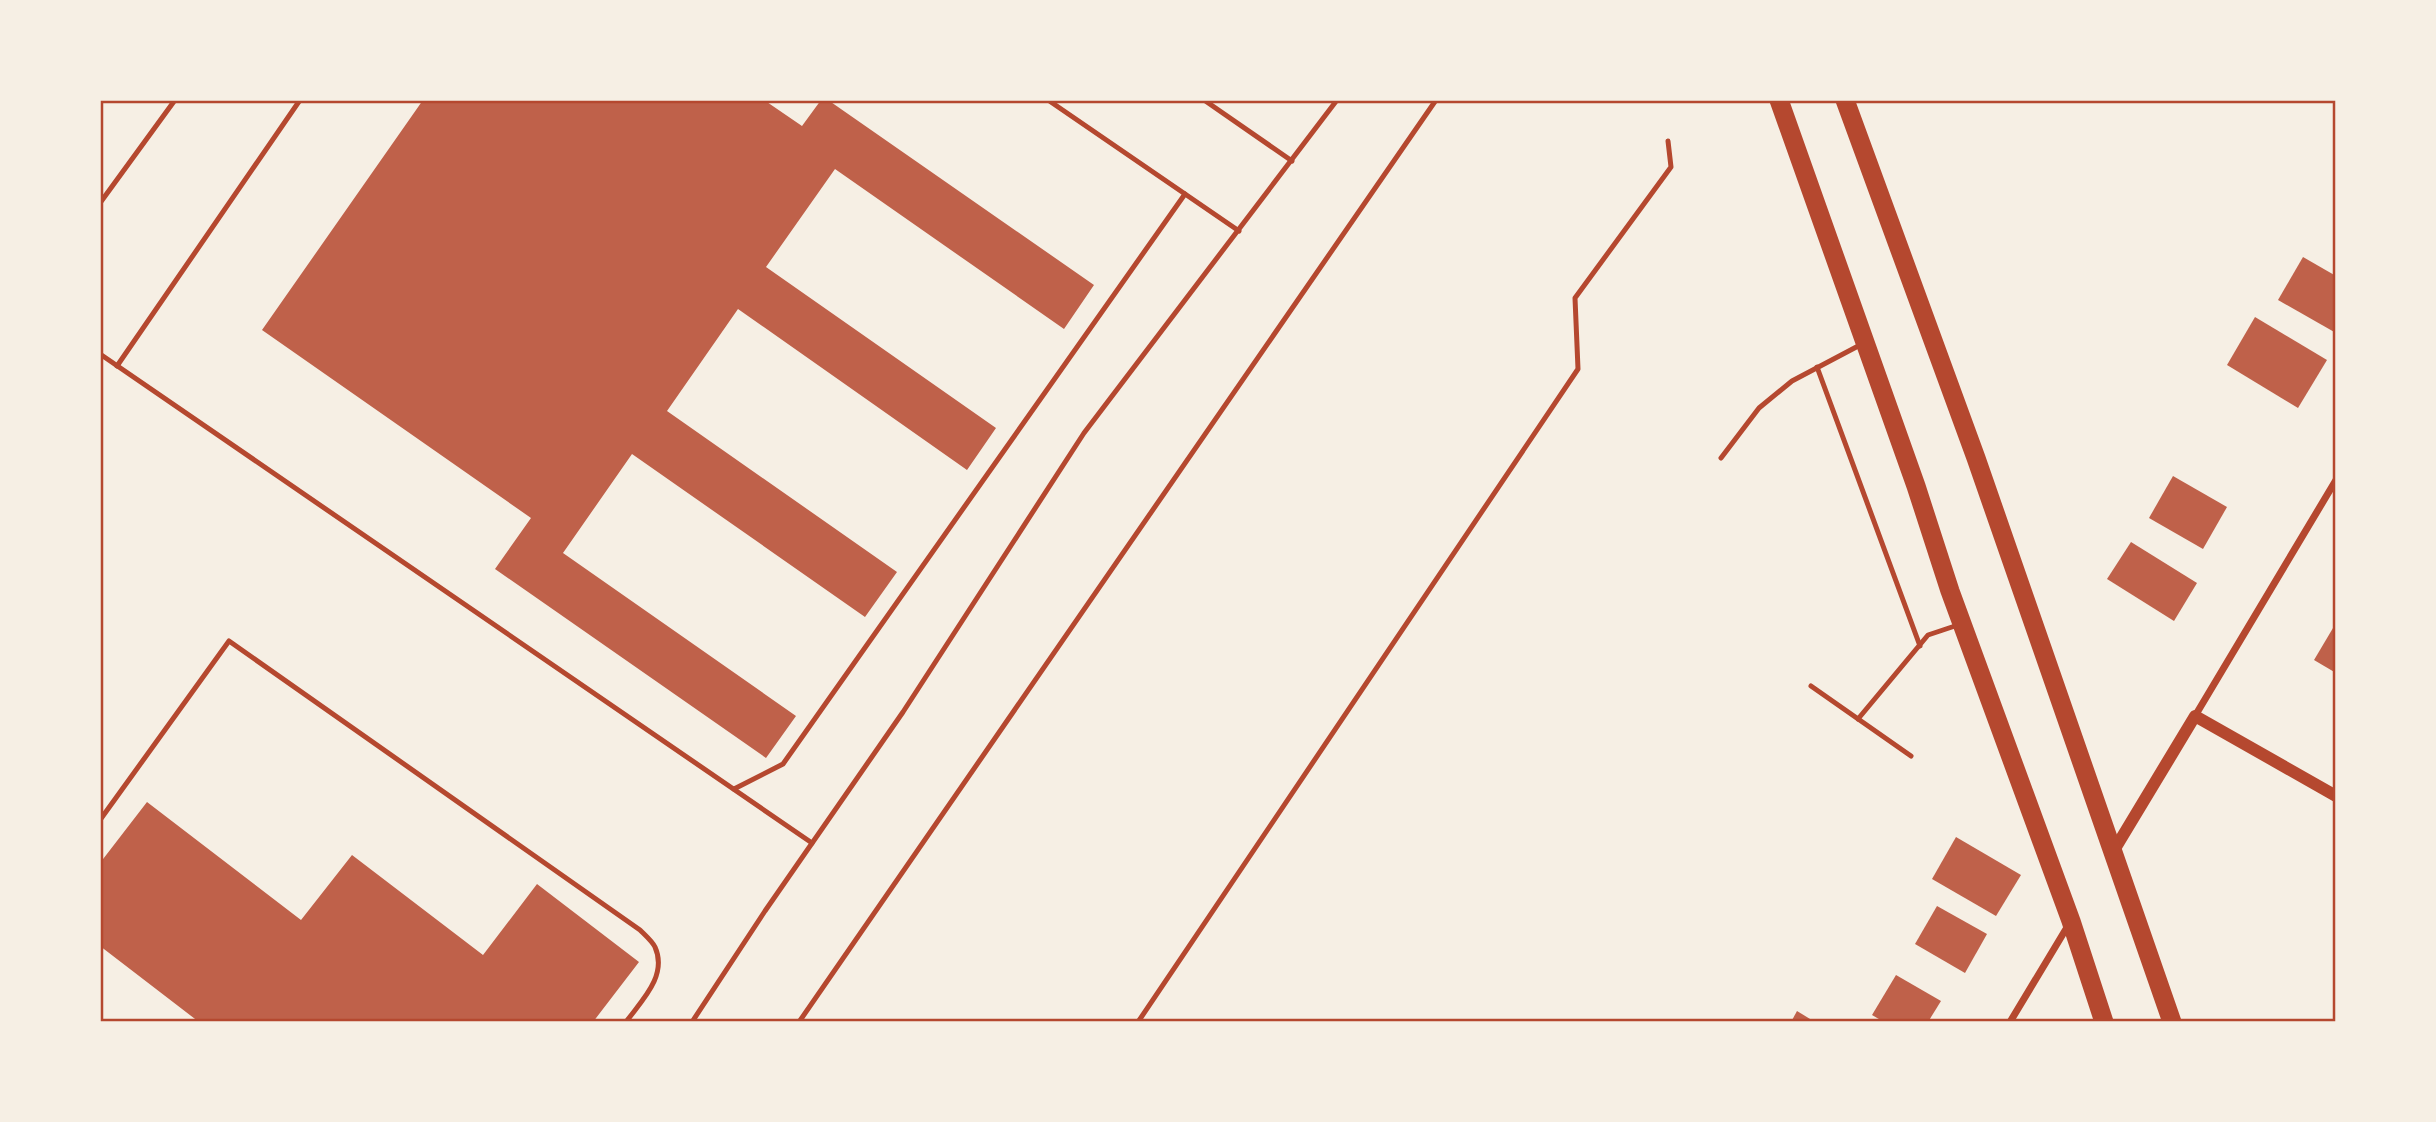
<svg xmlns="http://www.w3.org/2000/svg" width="2436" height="1122" font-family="'Noto Sans',sans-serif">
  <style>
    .building { fill: #bf614a }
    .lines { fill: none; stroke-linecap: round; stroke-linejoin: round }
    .service { stroke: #b5482f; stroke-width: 5 }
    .minor { stroke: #b5482f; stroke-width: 7 }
    .tertiary { stroke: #b5482f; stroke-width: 12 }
    .trunk { stroke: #b5482f; stroke-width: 19 }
    .neatline { fill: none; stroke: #b5482f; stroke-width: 2.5 }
  </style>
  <rect width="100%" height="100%" fill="#f6efe4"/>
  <g class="building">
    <polygon points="423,100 764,100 802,126 821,100 828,100 1094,285 1064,329 835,169 766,267 996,428 967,470 738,309 667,411 897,572 865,617 632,454 563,553 796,716 766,758 495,569 531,518 262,330"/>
    <polygon points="2303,257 2336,276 2336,333 2278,300"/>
    <polygon points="2255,317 2327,360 2298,408 2227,365"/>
    <polygon points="2173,476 2227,507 2203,549 2149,518"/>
    <polygon points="2131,542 2197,583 2174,621 2107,579"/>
    <polygon points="2336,623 2336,673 2314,660"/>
    <polygon points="147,802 301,920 352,855 483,955 537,884 639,962 593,1022 199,1022 100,946 100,863"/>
    <polygon points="1956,837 2021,875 1996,916 1932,879"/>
    <polygon points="1937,906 1987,934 1965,973 1915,944"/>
    <polygon points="1896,975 1941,1001 1928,1022 1884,1022 1872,1015"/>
    <polygon points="1797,1011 1815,1022 1791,1022"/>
  </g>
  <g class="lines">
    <g class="service">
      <polyline points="1048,100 1239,231"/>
      <polyline points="1204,100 1292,161"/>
      <polyline points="100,203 175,100"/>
      <polyline points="100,354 812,843"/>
      <polyline points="117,366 300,100"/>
      <polyline points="1817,367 1920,646"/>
      <polyline points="1721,458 1759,408 1792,381 1862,344"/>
      <polyline points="1811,686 1911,756"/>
      <polyline points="1858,719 1928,635 1958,625"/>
      <polyline points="734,789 783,764 1185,194"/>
      <path d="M100,820l129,-179 411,289c5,5 12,11 15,17 13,29 -14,54 -29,75"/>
      <polyline points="692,1022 765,911 903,712 1084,433 1337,100"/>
      <polyline points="799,1022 1436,100"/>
      <polyline points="1138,1022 1578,369 1575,298 1671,167 1668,141"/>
    </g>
    <g class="minor">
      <polyline points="2195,716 2336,480"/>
      <polyline points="2010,1022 2069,924"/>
    </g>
    <polyline class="tertiary" points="2113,852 2195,716 2336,796"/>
    <g class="trunk">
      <polyline points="1779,100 1916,486 1950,591 2071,921 2104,1022"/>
      <polyline points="1845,100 1976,458 2172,1022"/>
    </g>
  </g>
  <rect width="2436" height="1122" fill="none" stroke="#f6efe4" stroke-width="203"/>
  <rect x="102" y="102" width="2232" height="918" class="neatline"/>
</svg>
